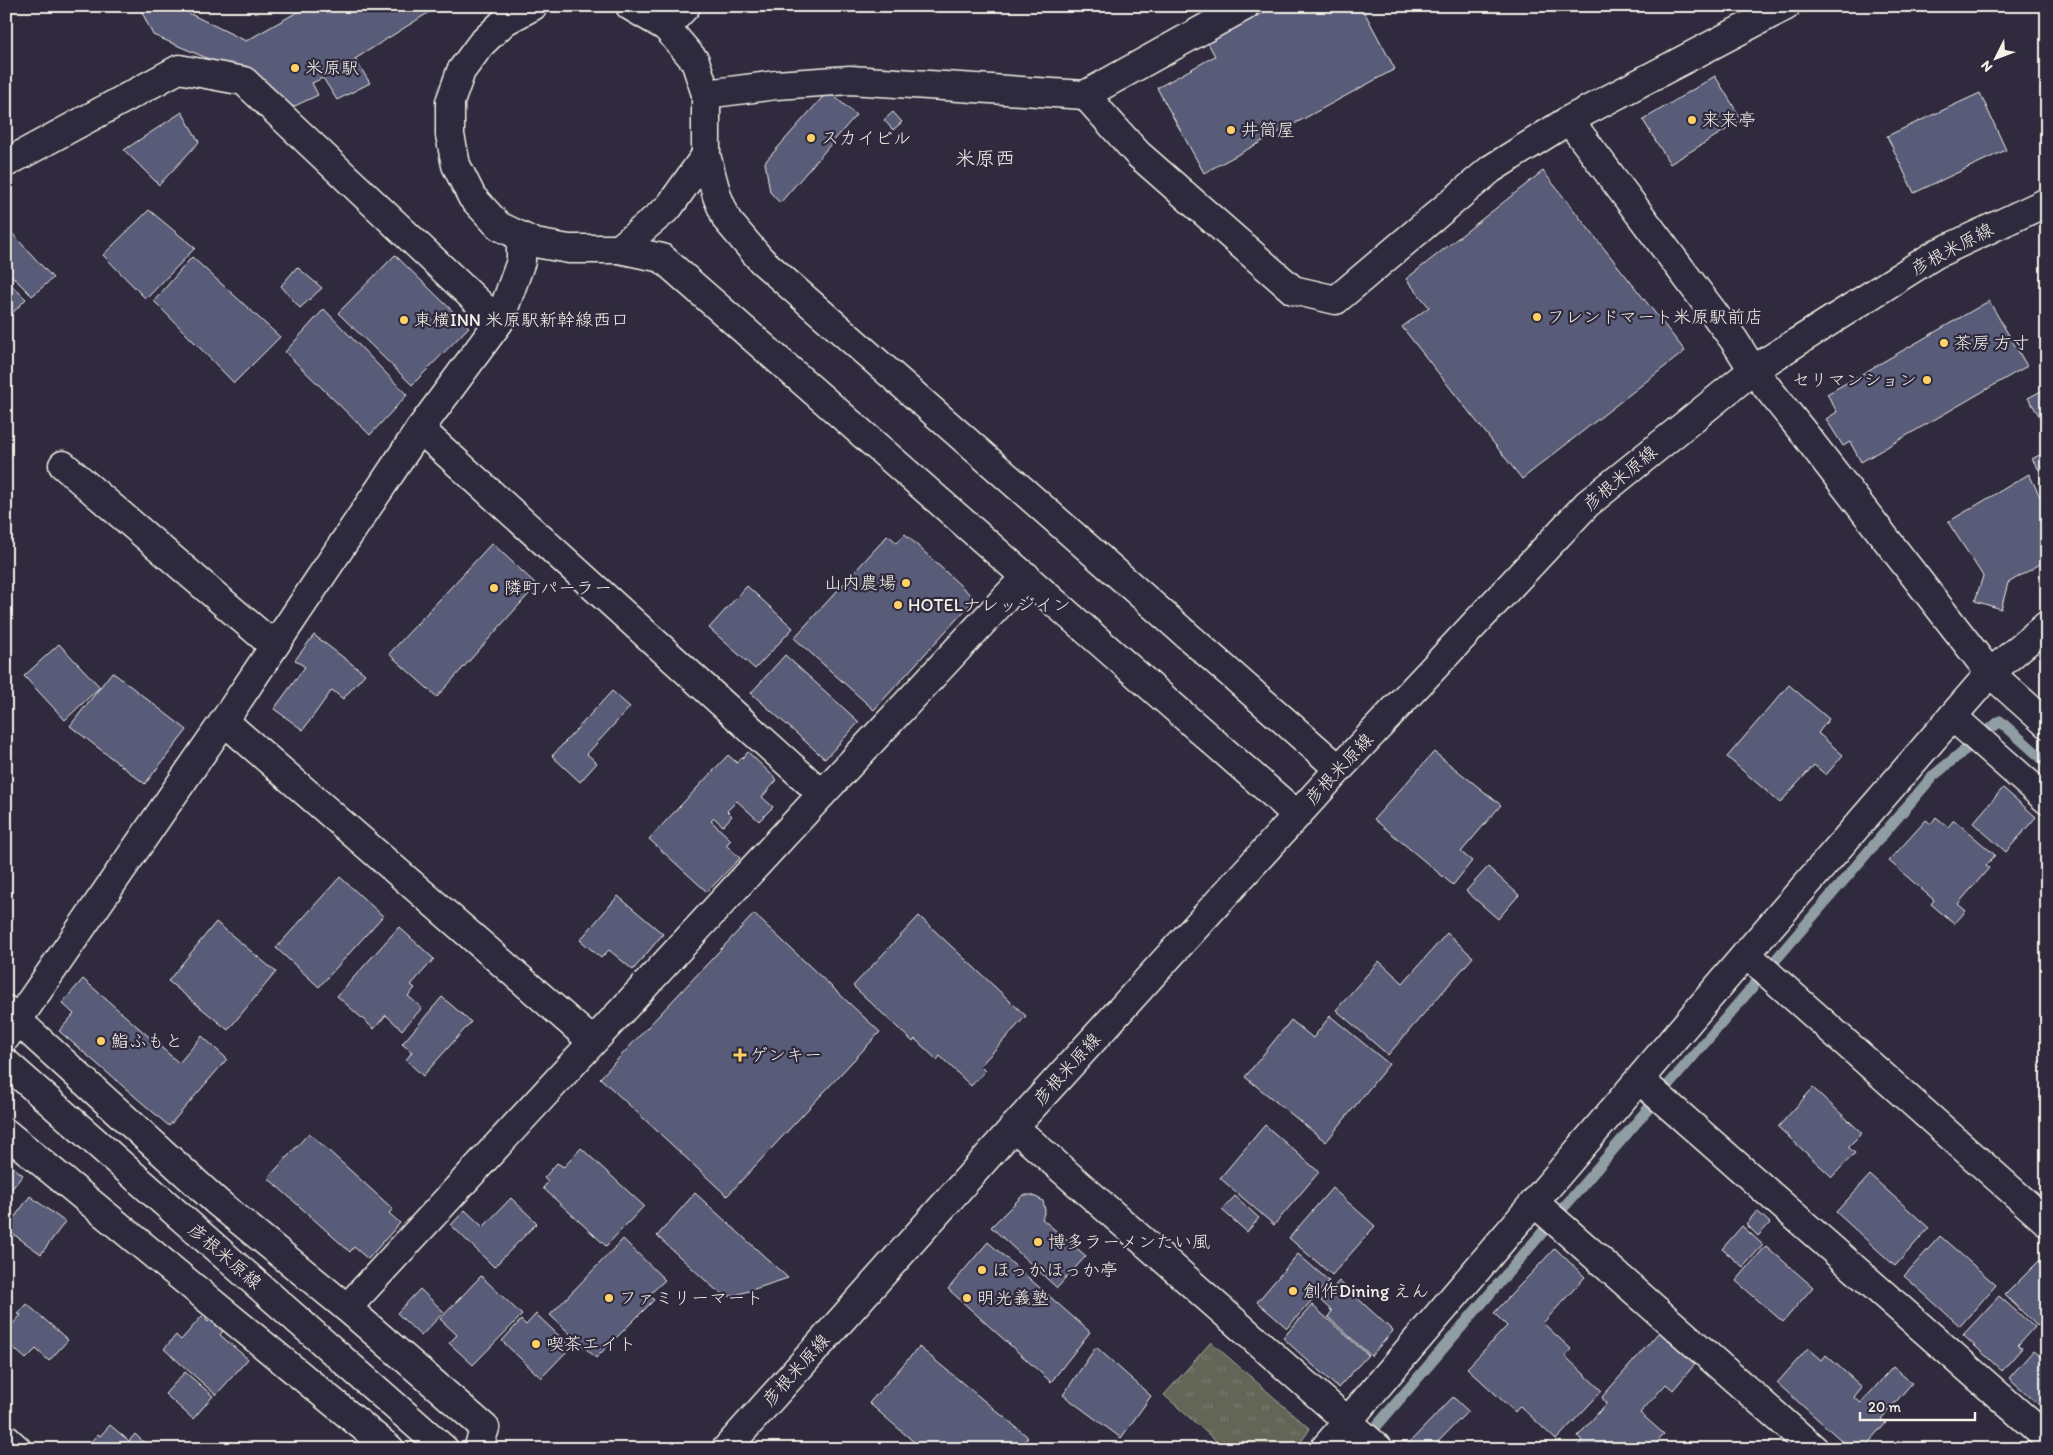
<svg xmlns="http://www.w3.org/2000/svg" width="2053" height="1455" font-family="Itim,'Klee One',sans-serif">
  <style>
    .grass { fill: url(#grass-tufts); stroke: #acaba0 }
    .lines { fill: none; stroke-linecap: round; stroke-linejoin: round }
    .stream { stroke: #909ea4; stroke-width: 11 }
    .building { fill: #595c79; stroke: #f4f1e8 }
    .street-casing { stroke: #f4f1e8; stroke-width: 31 }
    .secondary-casing { stroke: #f4f1e8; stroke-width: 31 }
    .street { stroke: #2f2a3d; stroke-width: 28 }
    .secondary { stroke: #2f2a3d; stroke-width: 28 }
    .poi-dot { fill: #ffd166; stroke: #2f2a3d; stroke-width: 2 }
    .labels { text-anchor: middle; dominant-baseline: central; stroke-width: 4.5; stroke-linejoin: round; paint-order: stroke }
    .poi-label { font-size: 18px; fill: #f4f1e8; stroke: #2f2a3d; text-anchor: start }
    .street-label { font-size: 18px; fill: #f4f1e8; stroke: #2f2a3d }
    .quarter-label { font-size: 20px; fill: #f4f1e8; stroke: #2f2a3d }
  </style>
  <defs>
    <pattern id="grass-tufts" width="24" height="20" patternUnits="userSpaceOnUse" patternTransform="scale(1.25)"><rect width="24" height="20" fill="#646557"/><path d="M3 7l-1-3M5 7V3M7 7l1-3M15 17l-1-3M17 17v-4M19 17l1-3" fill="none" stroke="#7b7c6f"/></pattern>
  </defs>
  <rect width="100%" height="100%" fill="#2f2a3d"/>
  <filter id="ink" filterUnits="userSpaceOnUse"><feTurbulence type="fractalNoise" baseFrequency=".02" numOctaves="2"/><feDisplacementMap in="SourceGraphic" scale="10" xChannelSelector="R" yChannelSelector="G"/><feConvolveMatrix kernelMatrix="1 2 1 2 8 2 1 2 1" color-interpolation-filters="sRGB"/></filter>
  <g filter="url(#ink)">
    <polygon class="grass" points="1211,1342 1310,1429 1296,1449 1225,1449 1164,1395"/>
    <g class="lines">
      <polyline class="stream" points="1357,1449 1933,776 2000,721 2047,763"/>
    </g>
    <g class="building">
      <polygon points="139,6 174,6 246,41 308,6 439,6 355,59 370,83 337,100 323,78 312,83 318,95 278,114 260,81 153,35"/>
      <polygon points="945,6 961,6 947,12"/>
      <polygon points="1275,6 1361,6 1395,69 1204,173 1157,88 1215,56 1208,43"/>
      <polygon points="1715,76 1742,120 1670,164 1643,120"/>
      <polygon points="828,91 856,115 780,203 770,192 765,162"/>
      <polygon points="1980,93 2006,150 1914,193 1887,136"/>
      <polygon points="182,112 199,142 159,185 124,150"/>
      <polygon points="893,112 902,122 893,130 884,120"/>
      <polygon points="1543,171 1685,351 1522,479 1402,327 1429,307 1406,279"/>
      <polygon points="149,210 195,248 146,299 103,255"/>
      <polygon points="10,231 53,278 32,296 6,270 6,234"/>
      <polygon points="395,255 469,327 412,385 338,313"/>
      <polygon points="192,257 280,337 234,383 154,301"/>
      <polygon points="297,267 322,288 300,308 281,286"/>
      <polygon points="6,280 26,299 6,320"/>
      <polygon points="1989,301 2027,366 1861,462 1850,442 1843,446 1826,419 1837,412 1827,394"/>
      <polygon points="324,309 407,395 370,435 285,352"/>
      <polygon points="2047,388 2047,417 2042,420 2028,398"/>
      <polygon points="2047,451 2047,465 2039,470 2032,459"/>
      <polygon points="2029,474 2047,511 2047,560 2008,583 2001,609 1975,601 1983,576 1948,522"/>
      <polygon points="905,534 975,599 874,710 794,638 888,535 897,543"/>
      <polygon points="492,543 537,585 437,697 389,654"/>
      <polygon points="747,586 793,628 755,669 709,628"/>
      <polygon points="314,635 365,674 343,699 332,690 303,730 274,709 305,667 295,660"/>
      <polygon points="59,644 100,687 65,720 24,676"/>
      <polygon points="785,655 859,722 825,759 751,693"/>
      <polygon points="112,672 187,730 145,784 70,726"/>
      <polygon points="1789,685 1829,719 1818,733 1843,755 1826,775 1814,765 1780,803 1727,757"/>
      <polygon points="612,691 630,707 587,754 597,763 580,782 552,756"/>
      <polygon points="748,752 777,780 762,797 773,807 759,821 737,801 727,811 732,816 723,826 714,818 711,821 731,840 726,845 740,858 707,892 649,839 728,755 737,763"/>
      <polygon points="1434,752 1501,805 1461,852 1472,861 1453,885 1374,819"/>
      <polygon points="2003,788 2036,817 2006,852 1973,823"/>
      <polygon points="1936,817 1948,827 1954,820 1995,855 1986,866 1989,868 1958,904 1966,911 1954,924 1931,904 1934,900 1889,861 1926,820 1931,824"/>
      <polygon points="1488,867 1519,895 1498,919 1466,891"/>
      <polygon points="340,877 383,916 319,987 276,948"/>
      <polygon points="618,896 663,934 633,970 609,950 601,958 580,940"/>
      <polygon points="754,914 880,1032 727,1196 600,1078"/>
      <polygon points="919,916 1026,1016 980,1066 985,1071 971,1086 940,1056 937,1060 915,1039 913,1042 853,986"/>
      <polygon points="216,922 276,972 228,1030 168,981"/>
      <polygon points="399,927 434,959 411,985 415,988 408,996 422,1008 402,1030 386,1015 374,1029 337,996"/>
      <polygon points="1447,933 1473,957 1388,1055 1336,1010 1379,961 1403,983"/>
      <polygon points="83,979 179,1063 202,1036 227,1059 169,1126 59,1031 74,1014 62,1003"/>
      <polygon points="442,997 471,1022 423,1076 406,1060 412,1052 402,1044"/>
      <polygon points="1330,1016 1389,1064 1326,1142 1245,1077 1291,1020 1313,1038"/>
      <polygon points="1813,1088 1862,1133 1848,1147 1855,1153 1832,1177 1778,1127"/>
      <polygon points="1265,1125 1319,1172 1274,1225 1220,1178"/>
      <polygon points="309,1133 393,1209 389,1213 400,1223 368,1259 354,1247 350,1252 268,1178"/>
      <polygon points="581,1148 644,1206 606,1246 543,1188 548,1182 544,1178 557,1163 564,1167"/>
      <polygon points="6,1162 23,1175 6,1196"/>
      <polygon points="1870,1175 1929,1228 1895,1266 1836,1212"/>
      <polygon points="2047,1183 2047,1198 2039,1191"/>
      <polygon points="1332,1188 1375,1226 1332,1275 1289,1238"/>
      <polygon points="695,1193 788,1278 733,1296 727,1296 716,1290 657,1236"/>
      <polygon points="1023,1195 1032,1195 1043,1201 1045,1210 1042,1219 1086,1256 1057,1288 991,1227"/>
      <polygon points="30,1196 65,1222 41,1254 6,1229"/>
      <polygon points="1235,1196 1259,1218 1247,1232 1222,1210"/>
      <polygon points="511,1198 537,1223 494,1267 451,1225 465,1210 483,1227"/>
      <polygon points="1757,1211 1770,1223 1758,1236 1746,1224"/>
      <polygon points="1742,1226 1763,1245 1743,1267 1722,1249"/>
      <polygon points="1940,1236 1996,1285 1960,1326 1904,1276"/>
      <polygon points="623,1239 665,1280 649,1295 654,1300 596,1358 550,1315"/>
      <polygon points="988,1242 1090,1332 1051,1382 948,1289"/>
      <polygon points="1766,1246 1813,1287 1783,1322 1736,1281"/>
      <polygon points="1555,1248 1585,1277 1543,1323 1571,1349 1565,1356 1602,1391 1556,1440 1520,1406 1515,1412 1467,1368 1507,1326 1494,1313"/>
      <polygon points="1298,1254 1329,1281 1287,1328 1257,1302"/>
      <polygon points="2040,1260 2047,1267 2047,1316 2037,1326 2005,1295"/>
      <polygon points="481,1276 522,1315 473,1365 449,1343 457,1335 440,1319"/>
      <polygon points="1339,1281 1393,1331 1371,1356 1328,1317 1332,1311 1321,1301"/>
      <polygon points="420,1289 444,1312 421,1336 397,1313"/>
      <polygon points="1999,1296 2034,1327 2018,1345 2022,1348 2002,1371 1963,1335"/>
      <polygon points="27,1304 68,1340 49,1361 36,1349 26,1359 6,1341 6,1331 21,1315 18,1314"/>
      <polygon points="1312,1305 1368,1355 1338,1388 1283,1338"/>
      <polygon points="536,1314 571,1347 541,1378 502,1341 521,1320 526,1325"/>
      <polygon points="202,1316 208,1322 211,1318 224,1329 220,1335 248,1359 216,1395 164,1349 176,1335 181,1340"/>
      <polygon points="1659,1332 1695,1364 1673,1390 1666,1384 1640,1413 1664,1434 1654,1446 1657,1449 1575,1449 1582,1441 1578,1436 1606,1404 1602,1397"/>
      <polygon points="919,1347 1028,1437 1022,1445 1027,1449 922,1449 869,1403"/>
      <polygon points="1096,1347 1151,1396 1121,1438 1063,1395"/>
      <polygon points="1808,1348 1822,1360 1826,1355 1862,1387 1854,1397 1861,1403 1893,1367 1912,1383 1881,1419 1886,1423 1863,1449 1851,1449 1777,1383"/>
      <polygon points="2033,1351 2047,1362 2047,1412 2009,1378"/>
      <polygon points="185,1372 213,1396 193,1419 165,1394"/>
      <polygon points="1453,1397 1468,1411 1431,1449 1403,1449"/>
      <polygon points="110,1425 129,1441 135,1434 151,1449 84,1449 98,1434 100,1436"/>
    </g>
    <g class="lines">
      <g class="street-casing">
        <g id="street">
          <polyline points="666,27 686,6"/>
          <polyline points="706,94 776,85 850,80 1085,95 1138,154 1293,290 1336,300 1491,169 1569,120 1734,340 1753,370 1803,432 1990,673 2047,724"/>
          <polyline points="1085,95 1245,6"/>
          <polyline points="1569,120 1786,6"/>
          <polyline points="6,163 179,69 244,81 499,322"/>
          <polyline points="619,249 669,207 706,155"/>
          <polyline points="420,429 822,794 347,1308 485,1428 478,1449"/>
          <polyline points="63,465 274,646"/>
          <polyline points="1953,717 2047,800"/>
          <polyline points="224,721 592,1041"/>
          <polyline points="822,794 1026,576"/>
          <polyline points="1746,954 2047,1222"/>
          <polyline points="6,1010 217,1202 347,1308"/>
          <polyline points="1640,1080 2047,1438"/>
          <polyline points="1014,1127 1379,1449"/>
          <polyline points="6,1133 390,1449"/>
          <polyline points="1535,1203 1814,1449"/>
          <polyline points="6,1439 17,1449"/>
          <polyline points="1324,1449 1746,954 1990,673 2047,625"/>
        </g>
      </g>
      <g class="secondary-casing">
        <g id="secondary">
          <polyline points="533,6 505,21 481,44 461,71 450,102 450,135 456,165 472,197 499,226 535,243 569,249 619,249 662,258 1297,815"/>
          <polyline points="630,6 666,27 695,61 706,94 706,155 717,196 727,220 761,260 1339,769"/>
          <polyline points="6,1037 224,721 420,429 499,322 521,261 521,237"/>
          <polyline points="6,1063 444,1449"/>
          <polyline points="726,1449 1014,1127 1339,769 1587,504 1753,370 1936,254 2047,202"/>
        </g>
      </g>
      <use href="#street" class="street"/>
      <use href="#secondary" class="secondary"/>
    </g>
  </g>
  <g class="poi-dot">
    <circle cx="295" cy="68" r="5"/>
    <circle cx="1692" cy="120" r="5"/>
    <circle cx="1231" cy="130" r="5"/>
    <circle cx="811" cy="138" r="5"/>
    <circle cx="1537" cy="317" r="5"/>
    <circle cx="404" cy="320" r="5"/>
    <circle cx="1944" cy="343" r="5"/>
    <circle cx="1927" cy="380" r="5"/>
    <circle cx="906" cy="583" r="5"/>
    <circle cx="494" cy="588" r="5"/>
    <circle cx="898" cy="605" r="5"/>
    <circle cx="101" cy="1041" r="5"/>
    <path d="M737.5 1047.5h5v5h5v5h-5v5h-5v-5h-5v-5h5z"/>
    <circle cx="1038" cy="1242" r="5"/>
    <circle cx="982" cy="1270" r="5"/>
    <circle cx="1293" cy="1291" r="5"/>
    <circle cx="609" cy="1298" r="5"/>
    <circle cx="967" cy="1298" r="5"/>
    <circle cx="536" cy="1344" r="5"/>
  </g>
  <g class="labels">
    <g class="poi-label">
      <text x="305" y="68">米原駅</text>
      <text x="1702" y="120">来来亭</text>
      <text x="1241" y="130">井筒屋</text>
      <text x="821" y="138">スカイビル</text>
      <text x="1547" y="317">フレンドマート米原駅前店</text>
      <text x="414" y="320">東横INN 米原駅新幹線西口</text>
      <text x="1954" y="343">茶房 方寸</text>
      <text x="1917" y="380" text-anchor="end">セリマンション</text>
      <text x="896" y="583" text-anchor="end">山内農場</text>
      <text x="504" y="588">隣町パーラー</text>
      <text x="908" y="605">HOTELナレッジイン</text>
      <text x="111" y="1041">鮨ふもと</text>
      <text x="750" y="1055">ゲンキー</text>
      <text x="1048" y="1242">博多ラーメンたい風</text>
      <text x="992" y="1270">ほっかほっか亭</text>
      <text x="1303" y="1291">創作Dining えん</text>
      <text x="619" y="1298">ファミリーマート</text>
      <text x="977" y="1298">明光義塾</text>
      <text x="546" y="1344">喫茶エイト</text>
    </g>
    <g class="street-label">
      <text transform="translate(1952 249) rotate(-28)">彦根米原線</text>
      <text transform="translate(1620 478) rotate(-40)">彦根米原線</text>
      <text transform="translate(1339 769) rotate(-47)">彦根米原線</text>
      <text transform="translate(1067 1069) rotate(-48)">彦根米原線</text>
      <text transform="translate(225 1256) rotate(41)">彦根米原線</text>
      <text transform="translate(796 1370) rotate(-48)">彦根米原線</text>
    </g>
    <g class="quarter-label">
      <text x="985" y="158">米原西</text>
    </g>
  </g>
  <rect width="2053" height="1455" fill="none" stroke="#2f2a3d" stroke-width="25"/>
  <rect x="12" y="12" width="2028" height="1430" fill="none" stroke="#f4f1e8" stroke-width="2" filter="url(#ink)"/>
  <g transform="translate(1996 58) rotate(228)" stroke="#2f2a3d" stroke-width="4" paint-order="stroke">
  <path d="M0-4L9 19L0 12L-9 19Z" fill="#f4f1e8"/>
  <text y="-8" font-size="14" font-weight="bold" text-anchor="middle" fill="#f4f1e8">N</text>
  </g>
  <path d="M1860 1412v8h115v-8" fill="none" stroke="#f4f1e8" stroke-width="2.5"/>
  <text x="1868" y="1412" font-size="15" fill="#f4f1e8" stroke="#2f2a3d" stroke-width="4" paint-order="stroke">20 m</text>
</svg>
